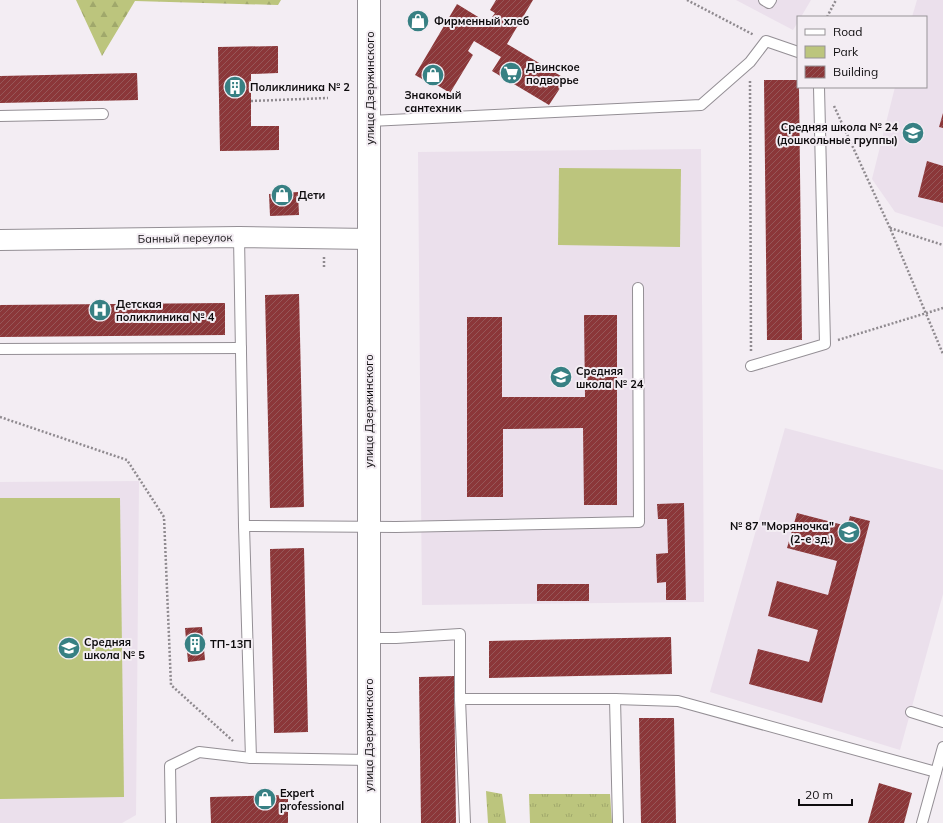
<svg xmlns="http://www.w3.org/2000/svg" width="943" height="823" font-family="Mulish,sans-serif">
  <style>
    .built { fill: #ebe0ec }
    .grass { fill: url(#grass-tufts) }
    .forest { fill: url(#forest-firs) }
    .park { fill: #bcc57d }
    .building { fill: url(#building-hatch) }
    .lines { fill: none; stroke-linecap: round; stroke-linejoin: round }
    .service-casing { stroke: #948f95; stroke-width: 12 }
    .minor-casing { stroke: #948f95; stroke-width: 22 }
    .tertiary-casing { stroke: #948f95; stroke-width: 24 }
    .path { stroke: #8f8a8f; stroke-width: 2.5; stroke-dasharray: 2 2; stroke-linecap: butt }
    .service { stroke: #fff; stroke-width: 10 }
    .minor { stroke: #fff; stroke-width: 20 }
    .tertiary { stroke: #fff; stroke-width: 22 }
    .labels { text-anchor: middle; dominant-baseline: central; stroke-width: 4; stroke-linejoin: round; paint-order: stroke }
    .poi-label { font-size: 11px; font-weight: bold; fill: #0e0c0e; stroke: #f3edf3; text-anchor: start }
    .street-label { font-size: 11px; fill: #0e0c0e; stroke: #f3edf3 }
  </style>
  <defs>
    <pattern id="grass-tufts" width="24" height="20" patternUnits="userSpaceOnUse"><rect width="24" height="20" fill="#bcc57d"/><path d="M3 7l-1-3M5 7V3M7 7l1-3M15 17l-1-3M17 17v-4M19 17l1-3" fill="none" stroke="#a0a86b"/></pattern>
    <pattern id="forest-firs" width="22" height="20" patternUnits="userSpaceOnUse"><rect width="22" height="20" fill="#bcc57d"/><path d="M5 1l3.5 6h-7zM16 11l3.5 6h-7z" fill="#a0a86b"/></pattern>
    <pattern id="building-hatch" width="6" height="6" patternUnits="userSpaceOnUse"><rect width="6" height="6" fill="#8b3739"/><path d="M-1 1l2-2M0 6l6-6M5 7l2-2" fill="none" stroke="#965758"/></pattern>
  </defs>
  <rect width="100%" height="100%" fill="#f3edf3"/>
  <g class="built">
    <polygon points="736,0 811,0 801,17 798,17 798,22 793,30"/>
    <polygon points="917,0 943,0 943,227 895,212 872,179 895,87 926,87 926,17 912,17"/>
    <polygon points="701,149 704,602 422,605 418,152"/>
    <polygon points="785,428 943,470 943,594 900,750 710,692"/>
    <polygon points="139,481 136,815 122,823 0,823 0,482"/>
  </g>
  <g class="grass">
    <polygon points="486,791 502,794 506,823 488,823"/>
    <polygon points="529,794 610,794 612,823 530,823"/>
  </g>
  <polygon class="forest" points="76,0 281,0 278,5 135,1 102,56"/>
  <g class="park">
    <polygon points="559,168 681,169 680,247 558,245"/>
    <polygon points="0,498 120,498 124,797 0,799"/>
  </g>
  <g class="building">
    <polygon points="496,0 533,0 507,44 566,79 549,105 492,71 501,57 474,41 468,51 473,55 450,93 432,82 431,84 415,75 457,4 488,23 495,13 490,10"/>
    <polygon points="278,46 278,73 251,74 251,126 279,126 279,150 220,151 218,47"/>
    <polygon points="137,73 138,100 0,103 0,76"/>
    <polygon points="764,80 798,80 798,87 799,87 802,340 767,340"/>
    <polygon points="943,113 943,128 939,127"/>
    <polygon points="927,161 943,166 943,203 918,197"/>
    <polygon points="298,192 299,215 270,216 269,194"/>
    <polygon points="299,294 304,507 270,508 265,295"/>
    <polygon points="225,303 225,335 0,337 0,305"/>
    <polygon points="584,315 617,315 617,505 584,505 583,428 503,429 503,497 467,497 467,317 502,317 502,397 585,397"/>
    <polygon points="684,503 686,600 666,600 666,582 657,583 656,554 668,553 667,519 658,519 657,504"/>
    <polygon points="797,513 847,526 850,516 870,521 822,703 749,684 758,649 809,662 818,630 768,616 777,581 828,595 837,561 787,548"/>
    <polygon points="304,548 308,732 274,733 270,549"/>
    <rect x="537" y="584" width="52" height="17"/>
    <polygon points="202,627 205,660 188,662 185,628"/>
    <polygon points="671,637 672,674 489,678 489,641"/>
    <polygon points="454,676 456,823 421,823 419,677"/>
    <polygon points="639,718 674,718 676,823 641,823"/>
    <polygon points="879,783 912,793 904,823 868,823"/>
    <polygon points="288,795 288,823 211,823 210,797"/>
  </g>
  <g class="lines">
    <g class="service-casing">
      <g id="service">
        <polyline points="764,0 769,3 771,0"/>
        <polyline points="0,116 103,114"/>
        <polyline points="370,121 701,105 750,62 766,41 798,52"/>
        <polyline points="239,237 244,526 251,758"/>
        <polyline points="0,349 241,348"/>
        <polyline points="751,366 825,344 819,87"/>
        <polyline points="244,526 396,527 639,522 638,288"/>
        <polyline points="369,638 396,638 460,634 460,699 465,823"/>
        <polyline points="460,699 615,699 618,823"/>
        <polyline points="615,699 678,701 936,772"/>
        <polyline points="911,712 943,722"/>
        <polyline points="171,823 170,766 199,752 251,758 369,760"/>
        <polyline points="922,823 943,747"/>
      </g>
    </g>
    <g class="minor-casing">
      <polyline id="minor" points="0,240 239,237 369,239"/>
    </g>
    <g class="tertiary-casing">
      <polyline id="tertiary" points="369,823 369,0"/>
    </g>
    <g class="path">
      <polyline points="687,0 754,35"/>
      <polyline points="827,17 836,0"/>
      <polyline points="750,81 751,352"/>
      <polyline points="251,101 328,98"/>
      <polyline points="834,106 890,228 943,354"/>
      <polyline points="890,228 943,245"/>
      <polyline points="324,257 324,269"/>
      <polyline points="838,340 943,308"/>
      <polyline points="0,417 127,460 164,517 171,685 233,741"/>
    </g>
    <use href="#service" class="service"/>
    <use href="#minor" class="minor"/>
    <use href="#tertiary" class="tertiary"/>
  </g>
  <defs>
    <g id="shop-disc" transform="scale(1.15)"><circle r="9.5" fill="#378083" stroke="#f3edf3"/><path d="M-5-2.5h2.3a2.7 3.5 0 0 1 5.4 0H5L5.5 6h-11ZM-1.5-2.5h3a1.5 2.3 0 0 0-3 0Z" fill="#fff"/></g>
    <g id="supermarket-disc" transform="scale(1.15)"><circle r="9.5" fill="#378083" stroke="#f3edf3"/><path d="M-6-5.5h2.5l.6 2H6L4.5 2H-2.5L-4.4-4H-6ZM-1.5 3.2a1.3 1.3 0 1 0 .1 0ZM3 3.2a1.3 1.3 0 1 0 .1 0Z" fill="#fff"/></g>
    <g id="building-disc" transform="scale(1.15)"><circle r="9.5" fill="#378083" stroke="#f3edf3"/><path d="M-4-6H4V6H1V3H-1V6H-4ZM-2.5-4.3h1.7v1.8h-1.7ZM.8-4.3h1.7v1.8H.8ZM-2.5-1h1.7V.8h-1.7ZM.8-1h1.7V.8H.8Z" fill="#fff"/></g>
    <g id="school-disc" transform="scale(1.15)"><circle r="9.5" fill="#378083" stroke="#f3edf3"/><path d="M0-5L7-2L0 1L-7-2ZM-4 1L0 2.5L4 1V4Q0 6-4 4Z" fill="#fff"/></g>
    <g id="hospital-disc" transform="scale(1.15)"><circle r="9.5" fill="#378083" stroke="#f3edf3"/><path d="M-5-5h3v3.5h4V-5h3V5h-3V1.5h-4V5h-3Z" fill="#fff"/></g>
  </defs>
  <g fill-rule="evenodd">
    <use href="#shop-disc" x="418" y="21"/>
    <use href="#supermarket-disc" x="511" y="73"/>
    <use href="#shop-disc" x="433" y="75"/>
    <use href="#building-disc" x="235" y="87"/>
    <use href="#school-disc" x="913" y="133"/>
    <use href="#shop-disc" x="282" y="195"/>
    <use href="#hospital-disc" x="100" y="310"/>
    <use href="#school-disc" x="561" y="377"/>
    <use href="#school-disc" x="849" y="532"/>
    <use href="#building-disc" x="195" y="644"/>
    <use href="#school-disc" x="69" y="648"/>
    <use href="#shop-disc" x="265" y="799"/>
  </g>
  <g class="labels">
    <g class="poi-label">
      <text x="434" y="21">Фирменный хлеб</text>
      <text x="526" y="67">Двинское<tspan x="526" dy="13">подворье</tspan></text>
      <text x="250" y="87">Поликлиника № 2</text>
      <text x="433" y="95" text-anchor="middle">Знакомый<tspan x="433" dy="13">сантехник</tspan></text>
      <text x="898" y="127" text-anchor="end">Средняя школа № 24<tspan x="898" dy="13">(дошкольные группы)</tspan></text>
      <text x="298" y="195">Дети</text>
      <text x="116" y="304">Детская<tspan x="116" dy="13">поликлиника № 4</tspan></text>
      <text x="576" y="371">Средняя<tspan x="576" dy="13">школа № 24</tspan></text>
      <text x="834" y="526" text-anchor="end">№ 87 "Моряночка"<tspan x="834" dy="13">(2-е зд.)</tspan></text>
      <text x="84" y="642">Средняя<tspan x="84" dy="13">школа № 5</tspan></text>
      <text x="210" y="644">ТП-13П</text>
      <text x="280" y="793">Expert<tspan x="280" dy="13">professional</tspan></text>
    </g>
    <g class="street-label">
      <text transform="translate(370 88) rotate(-90)">улица Дзержинского</text>
      <text transform="translate(185 238) rotate(-1)">Банный переулок</text>
      <text transform="translate(369 411) rotate(-90)">улица Дзержинского</text>
      <text transform="translate(369 735) rotate(-90)">улица Дзержинского</text>
    </g>
  </g>
  <rect x="797" y="16" width="130" height="72" fill="#f3edf3" stroke="#979397"/>
  <rect x="805" y="29" width="20" height="6" fill="#ffffff" stroke="#979397"/>
  <text x="833" y="36" font-size="12" fill="#0e0c0e">Road</text>
  <rect x="805" y="46" width="20" height="12" fill="#bcc57d" stroke="#979397"/>
  <text x="833" y="56" font-size="12" fill="#0e0c0e">Park</text>
  <rect x="805" y="66" width="20" height="12" fill="url(#building-hatch)" stroke="#979397"/>
  <text x="833" y="76" font-size="12" fill="#0e0c0e">Building</text>
  <path d="M799 799v6h53v-6" fill="none" stroke="#0e0c0e" stroke-width="2"/>
  <text x="805" y="799" font-size="12" fill="#0e0c0e" stroke="#f3edf3" stroke-width="3" paint-order="stroke">20 m</text>
</svg>
